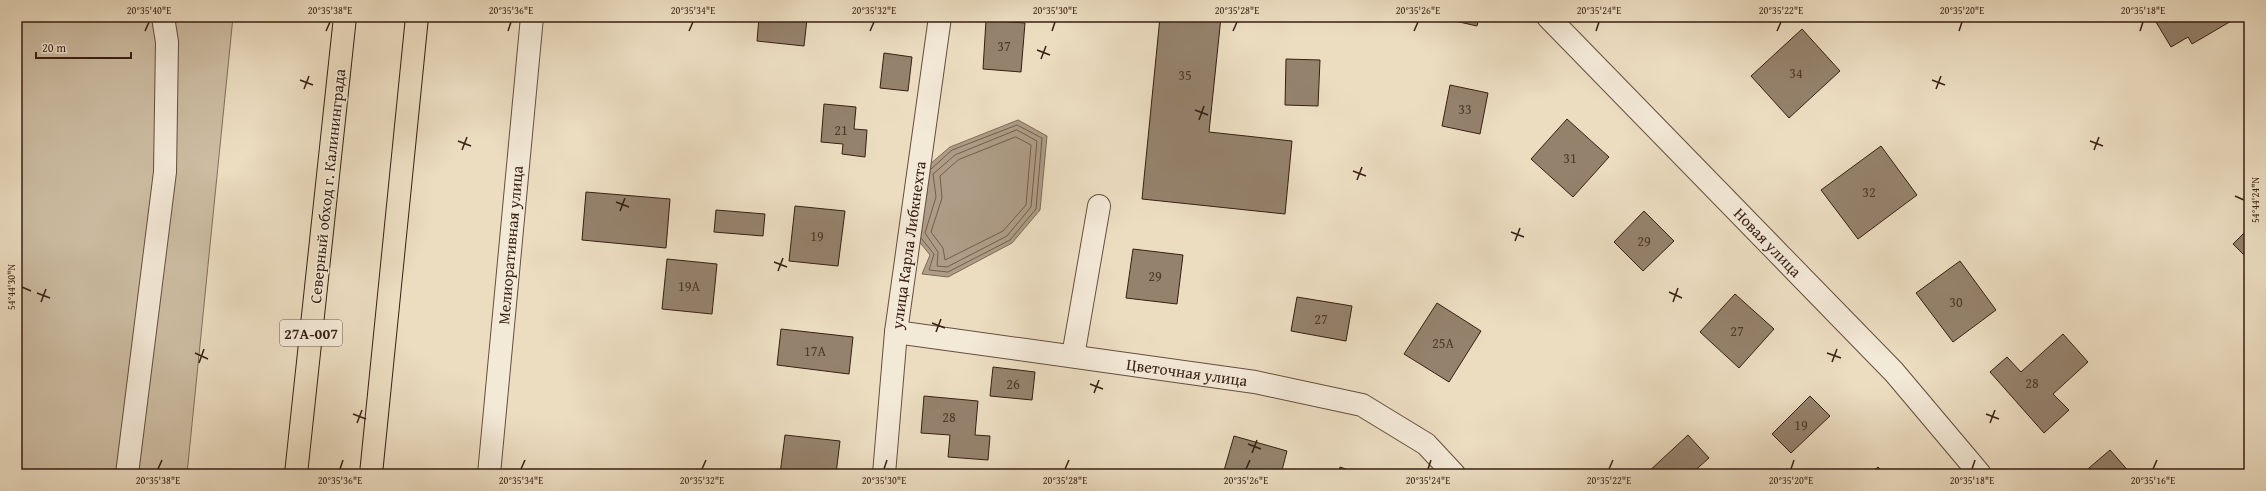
<svg xmlns="http://www.w3.org/2000/svg" width="2266" height="491" font-family="'Gentium Book Plus',serif">
  <style>
    .green { fill: #cdbda3; stroke: #826e5a }
    .water { fill: #ae9c86; stroke: #7e6a58 }
    .lines { fill: none; stroke-linecap: round; stroke-linejoin: round }
    .shore { stroke: #725e4c; stroke-width: 1 }
    .building { fill: #95826d; stroke: #371f12 }
    .minor-casing { stroke: #644e3e; stroke-width: 24 }
    .trunk-casing { stroke: #371f12; stroke-width: 24 }
    .minor { stroke: #f3e9d7; stroke-width: 22 }
    .trunk { stroke: #ecddc1; stroke-width: 22 }
    .ticks { fill: none; stroke: #371f12; stroke-width: 1.5 }
    .labels { text-anchor: middle; dominant-baseline: central; stroke-width: 3; stroke-linejoin: round; paint-order: stroke }
    .number-label { font-size: 14px; fill: #4e3829 }
    .shield { fill: #f3e9d7; stroke: #6f5c4d; stroke-width: 1 }
    .shield-label { font-size: 15px; font-weight: bold; fill: #371f12 }
    .street-label { font-size: 16px; fill: #371f12; stroke: #f3e9d7 }
    .neatline { fill: none; stroke: #371f12; stroke-width: 1.5 }
    .ticks-label { font-size: 10px; text-anchor: middle; fill: #371f12 }
  </style>
  <rect width="100%" height="100%" fill="#ecddc1"/>
  <filter id="stains"><feTurbulence type="fractalNoise" baseFrequency=".005" numOctaves="4"/><feColorMatrix values="0 0 0 0 .2 0 0 0 0 .09 0 0 0 0 .02 0 0 0 .5 -.17"/></filter>
  <radialGradient id="worn" r=".72"><stop offset=".6" stop-color="#630" stop-opacity="0"/><stop offset="1" stop-color="#630" stop-opacity=".3"/></radialGradient>
  <polygon class="green" points="17,17 233,17 187,474 17,474"/>
  <polygon class="water" points="1018,120 1047,136 1040,210 1012,243 948,277 922,274 930,255 914,235 927,195 923,170 950,147"/>
  <g class="lines">
    <g class="shore">
      <polygon points="1017,130 1037,141 1031,207 1007,236 947,267 937,266 938,252 925,233 936,197 933,174 955,155"/>
      <polygon points="1016,137 1031,145 1026,205 1003,231 945,260 943,248 931,232 942,198 940,176 958,160"/>
      <polyline points="921,238 934,254 929,270 948,272 1010,240 1036,209 1042,138 1017,125 952,150 931,169"/>
    </g>
  </g>
  <g class="building">
    <polygon points="759,17 807,19 804,46 757,41"/>
    <polygon points="1160,17 1221,17 1209,132 1292,141 1285,214 1142,199"/>
    <polygon points="1437,17 1479,17 1477,26"/>
    <polygon points="2153,17 2238,17 2192,44 2188,37 2171,47"/>
    <polygon points="986,20 1025,23 1021,72 983,69"/>
    <polygon points="1802,29 1840,71 1789,118 1751,76"/>
    <polygon points="884,53 912,57 908,91 880,88"/>
    <polygon points="1286,59 1320,60 1318,106 1285,105"/>
    <polygon points="1450,85 1488,93 1480,134 1442,126"/>
    <polygon points="824,104 856,107 854,129 867,130 865,157 842,154 843,144 821,142"/>
    <polygon points="1567,119 1609,157 1573,197 1531,159"/>
    <polygon points="1881,146 1917,195 1858,239 1821,190"/>
    <polygon points="586,192 670,199 666,248 582,240"/>
    <polygon points="795,206 845,211 838,266 789,261"/>
    <polygon points="716,210 765,214 763,236 714,232"/>
    <polygon points="1644,211 1674,241 1643,271 1614,242"/>
    <polygon points="2249,228 2249,260 2233,244"/>
    <polygon points="1133,249 1183,255 1177,304 1126,298"/>
    <polygon points="667,259 717,264 712,314 662,309"/>
    <polygon points="1960,261 1996,310 1953,342 1916,293"/>
    <polygon points="1735,294 1774,329 1739,368 1700,332"/>
    <polygon points="1297,297 1352,306 1346,341 1291,331"/>
    <polygon points="1437,303 1481,331 1449,382 1404,354"/>
    <polygon points="781,329 853,337 849,374 777,365"/>
    <polygon points="2063,334 2088,362 2053,394 2069,410 2044,433 1990,372 2007,357 2021,372"/>
    <polygon points="993,367 1035,372 1032,400 990,396"/>
    <polygon points="924,396 978,401 975,435 990,436 988,460 948,457 950,435 921,433"/>
    <polygon points="1810,396 1830,416 1791,453 1772,434"/>
    <polygon points="785,435 840,441 836,474 780,474"/>
    <polygon points="1688,435 1709,458 1691,474 1646,474"/>
    <polygon points="1234,436 1287,451 1281,474 1223,474"/>
    <polygon points="2110,450 2131,474 2082,474"/>
    <polygon points="1340,467 1360,474 1338,474"/>
    <polygon points="1878,467 1885,474 1870,474"/>
  </g>
  <g class="lines">
    <g class="minor-casing">
      <g id="minor">
        <polyline points="1548,17 1894,372 1980,474"/>
        <polyline points="896,332 1255,382 1362,405 1426,444 1454,474"/>
        <polyline points="1073,356 1099,206"/>
        <polyline points="127,474 165,172 167,42 163,17"/>
        <polyline points="489,474 532,17"/>
        <polyline points="884,474 896,332 940,17"/>
      </g>
    </g>
    <g class="trunk-casing">
      <g id="trunk">
        <polyline points="296,474 345,17"/>
        <polyline points="371,474 417,17"/>
      </g>
    </g>
    <use href="#minor" class="minor"/>
    <use href="#trunk" class="trunk"/>
  </g>
  <path class="ticks" d="M145,31l4,-9M326,31l4,-9M508,31l3,-9M689,31l4,-9M870,31l4,-9M1052,31l3,-9M1233,31l4,-9M1414,31l4,-9M1596,31l3,-9M1777,31l4,-9M1959,31l3,-9M2140,31l3,-9M1037,50l13,5M1041,59l5,-13M300,80l13,5M1932,80l13,5M304,89l5,-13M1936,89l5,-13M1195,110l13,5M1199,120l5,-14M458,141l13,5M2090,141l13,5M462,150l5,-13M2094,150l5,-13M1353,171l13,5M1357,180l5,-13M2235,196l9,4M616,202l13,5M620,211l5,-13M1511,232l13,5M1515,241l5,-13M774,262l13,5M778,271l5,-13M22,287l9,4M1669,292l13,6M37,293l13,5M41,302l5,-13M1673,302l5,-14M932,323l13,5M936,332l5,-13M195,353l13,6M1827,353l14,5M1832,362l5,-13M199,363l5,-14M1090,384l13,5M1094,393l5,-13M353,414l13,5M1986,414l13,5M357,423l5,-13M1990,423l5,-13M1248,444l13,5M1252,453l5,-13M158,469l4,-9M340,469l3,-9M521,469l4,-9M702,469l4,-9M884,469l3,-9M1065,469l4,-9M1246,469l4,-9M1428,469l3,-9M1609,469l4,-9M1791,469l3,-9M1972,469l3,-9M2153,469l4,-9"/>
  <g class="labels">
    <g class="number-label">
      <text x="1004" y="46">37</text>
      <text x="1796" y="73">34</text>
      <text x="1185" y="75">35</text>
      <text x="1465" y="109">33</text>
      <text x="841" y="130">21</text>
      <text x="1570" y="158">31</text>
      <text x="1869" y="192">32</text>
      <text x="817" y="236">19</text>
      <text x="1644" y="241">29</text>
      <text x="1155" y="276">29</text>
      <text x="689" y="286">19А</text>
      <text x="1956" y="302">30</text>
      <text x="1321" y="319">27</text>
      <text x="1737" y="331">27</text>
      <text x="1443" y="343">25А</text>
      <text x="815" y="351">17А</text>
      <text x="2032" y="383">28</text>
      <text x="1013" y="384">26</text>
      <text x="949" y="417">28</text>
      <text x="1801" y="425">19</text>
    </g>
    <rect class="shield" x="280" y="320" width="62" height="26" rx="3"/>
    <g class="shield-label">
      <text x="311" y="333">27А-007</text>
    </g>
    <g class="street-label">
      <text transform="translate(327 186) rotate(-84)">Северный обход г. Калининграда</text>
      <text transform="translate(1768 242) rotate(46)">Новая улица</text>
      <text transform="translate(510 245) rotate(-85)">Мелиоративная улица</text>
      <text transform="translate(908 245) rotate(-82)">улица Карла Либкнехта</text>
      <text transform="translate(1187 372) rotate(8)">Цветочная улица</text>
    </g>
  </g>
  <rect width="2266" height="491" fill="none" stroke="#ecddc1" stroke-width="44"/>
  <path d="M36 52v6h95v-6" fill="none" stroke="#371f12" stroke-width="2"/>
  <text x="42" y="52" font-size="12" fill="#371f12" stroke="#f3e9d7" stroke-width="3" paint-order="stroke">20 m</text>
  <rect x="22" y="22" width="2222" height="447" class="neatline"/>
  <g class="ticks-label">
    <text x="149" y="14">20°35'40"E</text>
    <text x="330" y="14">20°35'38"E</text>
    <text x="511" y="14">20°35'36"E</text>
    <text x="693" y="14">20°35'34"E</text>
    <text x="874" y="14">20°35'32"E</text>
    <text x="1055" y="14">20°35'30"E</text>
    <text x="1237" y="14">20°35'28"E</text>
    <text x="1418" y="14">20°35'26"E</text>
    <text x="1599" y="14">20°35'24"E</text>
    <text x="1781" y="14">20°35'22"E</text>
    <text x="1962" y="14">20°35'20"E</text>
    <text x="2143" y="14">20°35'18"E</text>
    <text transform="translate(2255 200) rotate(-90)" y="4">54°44'24"N</text>
    <text transform="translate(11 287) rotate(-90)" y="4">54°44'30"N</text>
    <text x="158" y="484">20°35'38"E</text>
    <text x="340" y="484">20°35'36"E</text>
    <text x="521" y="484">20°35'34"E</text>
    <text x="702" y="484">20°35'32"E</text>
    <text x="884" y="484">20°35'30"E</text>
    <text x="1065" y="484">20°35'28"E</text>
    <text x="1246" y="484">20°35'26"E</text>
    <text x="1428" y="484">20°35'24"E</text>
    <text x="1609" y="484">20°35'22"E</text>
    <text x="1791" y="484">20°35'20"E</text>
    <text x="1972" y="484">20°35'18"E</text>
    <text x="2153" y="484">20°35'16"E</text>
  </g>
  <rect width="100%" height="100%" filter="url(#stains)"/>
  <rect width="100%" height="100%" fill="url(#worn)"/>
</svg>
